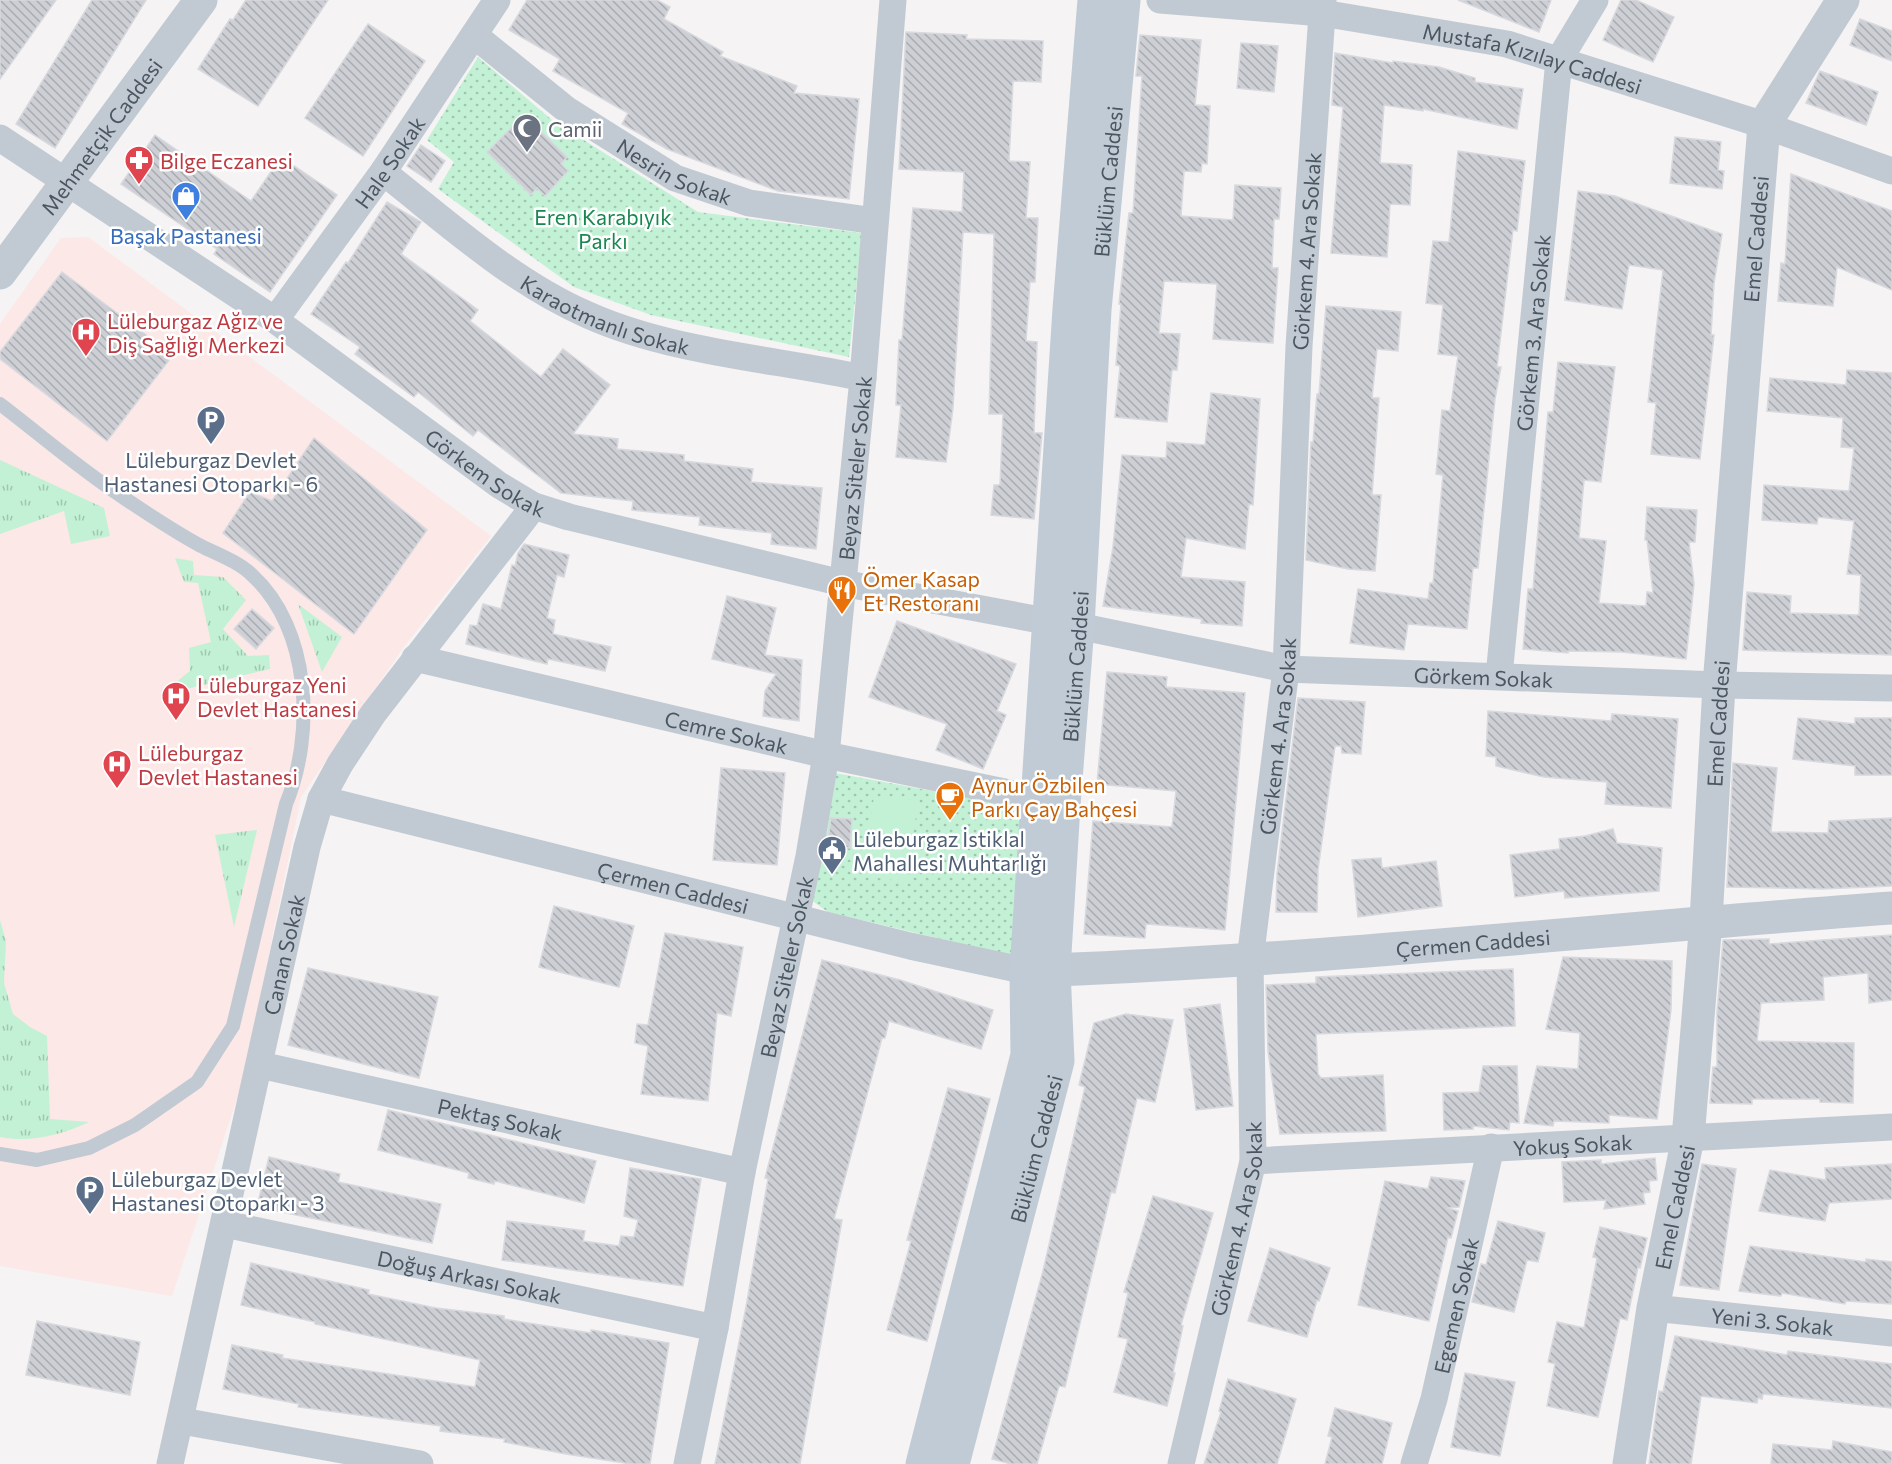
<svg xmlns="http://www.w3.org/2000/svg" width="1892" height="1464" font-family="Commissioner,sans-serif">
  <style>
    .medical { fill: #fce8e6 }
    .grass { fill: url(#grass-tufts) }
    .park { fill: url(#park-dots) }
    .pitch { fill: #c3f1d5 }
    .building { fill: url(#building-back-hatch); stroke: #d7d9de; stroke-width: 1.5 }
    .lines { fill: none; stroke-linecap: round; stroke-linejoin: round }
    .service { stroke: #c1cad2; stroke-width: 14 }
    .minor { stroke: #c1cad2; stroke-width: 27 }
    .tertiary { stroke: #c1cad2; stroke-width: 33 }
    .secondary { stroke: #c1cbd6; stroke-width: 33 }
    .labels { text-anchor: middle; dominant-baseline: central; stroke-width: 5; stroke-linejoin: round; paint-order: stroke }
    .street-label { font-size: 21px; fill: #4a5661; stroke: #fff }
    .worship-label { font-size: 21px; fill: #5b616d; stroke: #fff; text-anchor: start }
    .health-label { font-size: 21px; fill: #be3a42; stroke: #fff; text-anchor: start }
    .park-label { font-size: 21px; fill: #17864f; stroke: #fff }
    .shop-label { font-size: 21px; fill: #366cbe; stroke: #fff }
    .service-label { font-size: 21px; fill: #4e5e75; stroke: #fff; text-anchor: start }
    .food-label { font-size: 21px; fill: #c56008; stroke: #fff; text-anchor: start }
  </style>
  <defs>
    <pattern id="grass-tufts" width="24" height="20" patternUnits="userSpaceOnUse" patternTransform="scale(1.5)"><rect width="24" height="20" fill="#c3f1d5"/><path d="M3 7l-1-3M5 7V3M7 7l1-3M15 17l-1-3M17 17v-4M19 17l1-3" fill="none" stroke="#a0c6b0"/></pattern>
    <pattern id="park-dots" width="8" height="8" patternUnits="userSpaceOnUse" patternTransform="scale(1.5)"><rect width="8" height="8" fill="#c3f1d5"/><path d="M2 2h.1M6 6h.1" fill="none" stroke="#a0c6b0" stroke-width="1.8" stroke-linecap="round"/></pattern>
    <pattern id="building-back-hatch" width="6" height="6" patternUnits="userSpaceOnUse" patternTransform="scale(1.5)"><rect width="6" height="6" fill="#cdcfd5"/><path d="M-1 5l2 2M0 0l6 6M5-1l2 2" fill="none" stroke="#a8abb0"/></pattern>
  </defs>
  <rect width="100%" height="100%" fill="#f5f3f3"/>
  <polygon class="medical" points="88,237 491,536 403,648 301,797 243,1080 172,1296 0,1266 0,324 61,238"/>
  <g class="grass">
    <polygon points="0,460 104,508 110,536 71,544 64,511 0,534"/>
    <polygon points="175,558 193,561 194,575 223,577 246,600 223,629 248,656 269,655 270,669 174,692 171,686 190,671 189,648 211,642 198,583 184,582"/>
    <polygon points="298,604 342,637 322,672"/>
    <polygon points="257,830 234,927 215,835"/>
    <path d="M0,920l6,21 -2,42 9,31 17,13 17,9 3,83 39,3c-27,13 -59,21 -89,15z"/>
  </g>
  <g class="park">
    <polygon points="478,57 552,120 698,212 862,233 849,357 651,315 574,287 438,189 454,162 427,140"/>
    <polygon points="835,773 1030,809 1017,957 828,912 811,900"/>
  </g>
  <polygon class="pitch" points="874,796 918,801 907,882 863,876"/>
  <g class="building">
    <polygon points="0,0 56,0 0,79"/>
    <polygon points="92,0 146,0 55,148 16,124"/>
    <polygon points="246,0 328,0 258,106 198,69 230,19 233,20"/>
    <polygon points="527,0 657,0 670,7 664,19 723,52 720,56 797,86 794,93 859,99 849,199 778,191 667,149 622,124 628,113 553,71 560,59 509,30"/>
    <polygon points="1458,0 1551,0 1539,32"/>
    <polygon points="1621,0 1636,0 1674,17 1653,62 1603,40"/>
    <polygon points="1860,19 1892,31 1892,61 1850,45"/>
    <polygon points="368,24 425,61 363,156 305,118"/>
    <polygon points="906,32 967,35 966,39 1043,41 1041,82 1013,81 1009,161 1030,162 1026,218 1038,218 1035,282 1030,282 1026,341 1037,342 1034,433 1042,433 1034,519 991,515 994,485 1000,485 1003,414 989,414 994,234 963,232 953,408 946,462 896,457 901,405 896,405 899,340 902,340 913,208 962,212 964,172 899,169"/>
    <polygon points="1140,35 1201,40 1195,105 1210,106 1207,164 1202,163 1201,172 1184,171 1181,216 1233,220 1235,185 1281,188 1279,219 1274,219 1272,268 1278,268 1273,343 1213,339 1217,284 1164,281 1159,333 1180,334 1177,370 1172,370 1167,422 1115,417 1120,366 1116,365 1121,304 1119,304 1129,213 1133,213 1142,76 1136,76"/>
    <polygon points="1241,43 1278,46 1274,92 1237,88"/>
    <polygon points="1335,53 1393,63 1393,61 1439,67 1475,78 1475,82 1523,89 1517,129 1423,109 1423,111 1384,105 1380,163 1412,165 1410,205 1390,204 1387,257 1331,253 1343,107 1332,105"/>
    <polygon points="1820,71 1878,92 1866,125 1806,103"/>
    <polygon points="524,115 567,157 561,164 568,171 545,196 537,188 531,195 487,152"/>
    <polygon points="155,135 251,201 281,157 337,195 270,292 214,254 217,249 121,184"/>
    <polygon points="1675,137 1721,142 1718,170 1724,171 1722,189 1670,183"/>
    <polygon points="421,145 445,161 431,182 407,166"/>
    <polygon points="1458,151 1525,161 1517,231 1513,230 1497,367 1501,367 1495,399 1478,568 1473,568 1467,629 1408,624 1404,650 1350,643 1358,589 1428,599 1430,583 1433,583 1443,475 1436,474 1442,410 1450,411 1458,356 1438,354 1443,305 1426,303 1433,241 1449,242"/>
    <polygon points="1791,174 1892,211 1892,290 1837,267 1833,306 1778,301 1781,263 1785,264"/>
    <polygon points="1578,191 1615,196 1722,234 1714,283 1711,335 1714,335 1700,459 1651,454 1656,403 1648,402 1663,270 1629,265 1622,309 1565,300"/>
    <polygon points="387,202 421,222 401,254 478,310 470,321 541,377 563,349 610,385 573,434 618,439 617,449 684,455 684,461 753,469 751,482 822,488 816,549 771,544 772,533 699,525 700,517 632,510 633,501 561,493 478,430 473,436 418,392 414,397 355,354 360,347 311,314 346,262 348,263"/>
    <polygon points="62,272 173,355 107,441 0,359 0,352"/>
    <polygon points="1326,306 1401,312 1398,351 1377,349 1372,398 1379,398 1372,495 1381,495 1375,571 1348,569 1306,560 1311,442 1313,442 1317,394 1319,394"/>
    <polygon points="1558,362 1615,367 1601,482 1584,480 1579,538 1606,541 1599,603 1646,606 1647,592 1653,593 1647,540 1645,540 1647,507 1697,510 1695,542 1689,542 1694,584 1686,659 1622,652 1568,651 1568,653 1523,649 1528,589 1533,589 1548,412 1553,412"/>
    <polygon points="1847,370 1892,373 1892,655 1743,650 1747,592 1791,596 1790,613 1859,615 1861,575 1847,574 1854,521 1818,517 1817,524 1762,520 1764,485 1849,491 1854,448 1841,447 1843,418 1767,411 1770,378 1846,385"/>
    <polygon points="1211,393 1260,399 1253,505 1249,504 1245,549 1186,538 1181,577 1245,582 1242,626 1201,623 1202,619 1103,606 1113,547 1122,455 1166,458 1167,442 1205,445"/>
    <polygon points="314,438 427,530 354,634 223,533 250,492 272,501"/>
    <polygon points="524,544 569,555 564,577 557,575 547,618 555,620 553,634 611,647 605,671 548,659 547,664 466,644 470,625 477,626 483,604 501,609 512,565 515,566 518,553"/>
    <polygon points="727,596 776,608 765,655 802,660 799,721 763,716 765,691 776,674 712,659"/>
    <polygon points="252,609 274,628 256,649 234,629"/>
    <polygon points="897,621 1016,664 997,711 1006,715 983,769 936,750 947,724 869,697"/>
    <polygon points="1107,672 1167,677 1166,687 1245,693 1225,930 1146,924 1145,938 1084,934 1093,821 1172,827 1176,791 1097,784"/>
    <polygon points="1298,698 1365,702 1361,754 1342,753 1341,746 1335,746 1318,870 1317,912 1276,912 1277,874"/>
    <polygon points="1488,711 1611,721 1612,714 1678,719 1671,808 1605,804 1607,782 1544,777 1496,766 1496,757 1486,756"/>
    <polygon points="1798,718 1855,724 1855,718 1892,718 1892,775 1855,775 1855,766 1793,759"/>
    <polygon points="1733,763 1777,768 1771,832 1828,833 1829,821 1892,818 1892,886 1822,889 1727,887"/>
    <polygon points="721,768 785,773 777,865 713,860"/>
    <polygon points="831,818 852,819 850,848 827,846"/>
    <polygon points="1613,829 1617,843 1662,848 1659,891 1565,898 1564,891 1515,897 1510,855 1560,849 1559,839 1585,836"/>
    <polygon points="1381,858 1382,868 1436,861 1442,906 1358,917 1352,860"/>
    <polygon points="554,906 634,926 619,987 539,967"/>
    <polygon points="665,933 743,947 731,1016 717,1013 708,1101 641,1094 648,1046 635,1043 637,1024 648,1025"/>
    <polygon points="1892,935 1892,1000 1869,1003 1868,973 1823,977 1824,1000 1761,1003 1757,1041 1854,1043 1853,1103 1820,1102 1820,1099 1752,1099 1752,1104 1710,1103 1713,1067 1717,1067 1717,1013 1723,940 1769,939 1769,944"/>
    <polygon points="1563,957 1672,961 1671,1010 1657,1119 1609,1115 1609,1123 1554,1121 1553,1126 1524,1123 1537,1066 1578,1069 1580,1033 1546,1029"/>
    <polygon points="822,960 900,980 993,1010 981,1049 889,1021 885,1038 882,1038 834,1219 842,1220 800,1464 715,1464 746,1307 768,1179 765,1178"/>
    <polygon points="308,968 438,997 419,1078 288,1045"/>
    <polygon points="1513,969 1515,1026 1316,1034 1318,1074 1321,1078 1383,1075 1386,1131 1280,1134 1268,1051 1266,985 1316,983 1316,977"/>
    <polygon points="1220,1004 1233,1106 1196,1110 1184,1009"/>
    <polygon points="1126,1014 1173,1020 1155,1102 1137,1098 1115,1193 1111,1192 1065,1387 1059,1386 1037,1464 1011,1464 992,1459 1043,1271 1085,1087 1079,1085 1094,1023"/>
    <polygon points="1483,1066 1517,1066 1519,1123 1510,1122 1509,1130 1473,1126 1473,1129 1444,1130 1443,1093 1479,1092"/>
    <polygon points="948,1088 990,1099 927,1341 887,1330 911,1241 907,1240"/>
    <polygon points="388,1110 596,1161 584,1203 495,1181 494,1184 468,1178 469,1173 378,1150"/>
    <polygon points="269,1157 340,1174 338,1182 441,1204 432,1243 257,1207"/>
    <polygon points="1655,1158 1657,1180 1649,1181 1650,1192 1643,1193 1645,1204 1604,1209 1606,1200 1564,1202 1562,1162 1601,1160 1601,1164"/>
    <polygon points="1702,1164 1736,1169 1719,1290 1680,1285"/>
    <polygon points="1892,1164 1892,1199 1829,1203 1825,1221 1759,1211 1770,1170 1826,1180 1825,1168"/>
    <polygon points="630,1168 701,1179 683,1286 502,1260 507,1221 585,1231 583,1241 619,1246 621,1236 634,1237 638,1220 624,1216"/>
    <polygon points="1431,1177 1465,1181 1459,1207 1447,1208 1458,1211 1451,1238 1448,1237 1429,1321 1358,1305 1385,1181 1428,1189"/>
    <polygon points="1153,1196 1213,1213 1181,1325 1183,1326 1173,1373 1175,1373 1167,1406 1114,1392 1128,1339 1118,1337 1128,1293 1124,1292"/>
    <polygon points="1498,1221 1545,1233 1538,1262 1527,1260 1514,1312 1472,1302 1481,1264 1486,1265"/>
    <polygon points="1600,1227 1647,1238 1640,1268 1638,1267 1627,1320 1620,1318 1598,1417 1547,1406 1555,1364 1548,1362 1557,1322 1584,1328 1597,1258 1593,1257"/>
    <polygon points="1750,1246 1866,1262 1866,1259 1892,1262 1892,1304 1846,1301 1845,1304 1782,1293 1781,1296 1739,1291"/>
    <polygon points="1270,1248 1330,1268 1319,1301 1317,1300 1307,1337 1248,1321"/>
    <polygon points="251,1263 369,1290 368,1294 436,1308 504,1316 504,1319 591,1333 591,1330 669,1343 650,1464 631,1464 566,1454 504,1442 505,1439 440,1431 441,1426 298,1407 299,1404 223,1389 232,1345 283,1355 282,1358 475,1387 480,1360 315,1324 315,1322 241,1305"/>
    <polygon points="37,1321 140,1342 130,1395 26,1375"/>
    <polygon points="1675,1336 1787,1355 1788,1351 1892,1364 1892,1408 1763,1394 1762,1399 1758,1398 1757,1403 1701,1396 1691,1464 1649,1464 1659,1391 1663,1392"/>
    <polygon points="1465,1373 1515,1382 1500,1456 1451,1447"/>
    <polygon points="1228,1379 1296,1399 1277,1464 1204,1464 1221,1412 1219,1411"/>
    <polygon points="1335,1408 1392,1423 1382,1464 1325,1464 1332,1437 1328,1436"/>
    <polygon points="1833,1441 1892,1452 1892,1464 1771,1464 1773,1444 1832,1450"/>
  </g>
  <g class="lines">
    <path class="service" d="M0,404c42,32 82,67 127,96 24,16 48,32 74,46 16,8 38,16 51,29 59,54 63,159 34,229l-53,222 -36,56 -62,43 -46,23 -52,12 -37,-6"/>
    <g class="minor">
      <path id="s1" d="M1160,0l162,13 185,31 257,81 128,46"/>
      <path id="s2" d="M474,35l93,75 108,68 74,25 126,18"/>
      <path id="s3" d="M0,138l275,182 224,165 35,21 35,11 273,66 209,39"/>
      <path id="s4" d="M383,172c65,51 129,110 205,143 82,37 187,44 275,63"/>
      <path id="s5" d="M275,320l108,-148 114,-172"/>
      <path id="s6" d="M1078,626l208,43 433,16 173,3"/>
      <path id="s7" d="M415,658l411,97 213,44"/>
      <path id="s8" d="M1499,676l60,-616 36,-60"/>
      <path id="s9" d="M321,799l589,147 116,25"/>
      <path id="s10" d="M260,1065l482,107"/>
      <path id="s11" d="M1253,1161l639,-34"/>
      <path id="s12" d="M225,1224l490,104"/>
      <path id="s13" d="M1653,1308l239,25"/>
      <polyline points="182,1421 420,1464"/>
      <path id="s14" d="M170,1464l137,-617 14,-48 19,-35 33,-50 161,-208"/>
      <path id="s15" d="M687,1464l28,-136 27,-156 67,-316 17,-101 37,-377 30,-378"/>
      <path id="s16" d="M1181,1464l72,-303 -3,-201 36,-291 13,-323 24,-346"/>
      <path id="s17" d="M1414,1464l20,-65 57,-252"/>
    </g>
    <g class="tertiary">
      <path id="s18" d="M0,273l201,-273"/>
      <path id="s19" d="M1054,970c280,-11 558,-42 838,-62"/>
      <path id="s20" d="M1629,1464l24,-156 35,-170 18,-217 13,-236 45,-560 79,-125"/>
    </g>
    <g class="secondary">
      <polyline points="922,1464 1027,1055 1026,971 1069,309 1094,0"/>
      <path id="s21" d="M953,1464l105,-403 -4,-91 10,-165 14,-179 17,-316 29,-310"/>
    </g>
  </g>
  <defs>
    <g id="mosque-pin" transform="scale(1.5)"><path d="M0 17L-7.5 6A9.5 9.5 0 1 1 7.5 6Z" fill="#6b7280" stroke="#fff"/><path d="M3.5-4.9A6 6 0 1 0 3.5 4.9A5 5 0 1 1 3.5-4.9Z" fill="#fff"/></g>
    <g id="pharmacy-pin" transform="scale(1.5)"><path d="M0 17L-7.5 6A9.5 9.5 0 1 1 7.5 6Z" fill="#e0444e" stroke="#fff"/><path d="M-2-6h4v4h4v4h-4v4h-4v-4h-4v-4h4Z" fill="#fff"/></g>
    <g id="shop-pin" transform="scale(1.5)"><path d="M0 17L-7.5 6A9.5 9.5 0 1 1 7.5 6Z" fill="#3f7fe0" stroke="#fff"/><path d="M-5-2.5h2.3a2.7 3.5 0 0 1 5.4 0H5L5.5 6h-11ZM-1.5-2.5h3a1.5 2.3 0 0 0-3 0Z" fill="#fff"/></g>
    <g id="hospital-pin" transform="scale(1.5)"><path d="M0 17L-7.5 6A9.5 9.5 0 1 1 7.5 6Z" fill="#e0444e" stroke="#fff"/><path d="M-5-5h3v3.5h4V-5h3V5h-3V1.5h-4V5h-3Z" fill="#fff"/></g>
    <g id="parking-pin" transform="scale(1.5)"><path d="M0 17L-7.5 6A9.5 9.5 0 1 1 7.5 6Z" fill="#5c6f8a" stroke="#fff"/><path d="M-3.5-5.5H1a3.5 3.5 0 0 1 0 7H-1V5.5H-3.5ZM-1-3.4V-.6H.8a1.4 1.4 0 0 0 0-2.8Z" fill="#fff"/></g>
    <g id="restaurant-pin" transform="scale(1.5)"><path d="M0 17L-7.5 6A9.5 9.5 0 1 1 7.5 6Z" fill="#e8710a" stroke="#fff"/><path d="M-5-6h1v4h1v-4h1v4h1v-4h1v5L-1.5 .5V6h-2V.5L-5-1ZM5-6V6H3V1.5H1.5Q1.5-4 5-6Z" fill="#fff"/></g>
    <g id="cafe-pin" transform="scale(1.5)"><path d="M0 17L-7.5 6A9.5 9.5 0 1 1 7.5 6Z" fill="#e8710a" stroke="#fff"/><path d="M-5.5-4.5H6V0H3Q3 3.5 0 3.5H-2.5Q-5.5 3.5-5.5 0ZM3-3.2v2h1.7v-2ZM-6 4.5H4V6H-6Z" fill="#fff"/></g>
    <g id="civic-pin" transform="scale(1.5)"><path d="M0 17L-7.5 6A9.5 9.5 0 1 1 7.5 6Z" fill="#5c6f8a" stroke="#fff"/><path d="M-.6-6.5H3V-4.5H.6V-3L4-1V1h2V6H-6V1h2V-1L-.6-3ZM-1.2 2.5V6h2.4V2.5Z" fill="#fff"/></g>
  </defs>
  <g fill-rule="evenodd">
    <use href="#mosque-pin" x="527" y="128"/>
    <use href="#pharmacy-pin" x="139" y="160"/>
    <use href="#shop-pin" x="186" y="196"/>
    <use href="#hospital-pin" x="86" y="332"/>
    <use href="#parking-pin" x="211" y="420"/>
    <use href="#restaurant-pin" x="842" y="590"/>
    <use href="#hospital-pin" x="176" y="696"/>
    <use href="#hospital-pin" x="117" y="764"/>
    <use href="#cafe-pin" x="950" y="796"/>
    <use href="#civic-pin" x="832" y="850"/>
    <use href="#parking-pin" x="90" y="1190"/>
  </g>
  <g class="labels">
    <g class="street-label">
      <text stroke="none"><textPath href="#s1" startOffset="378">Mustafa Kızılay Caddesi</textPath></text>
      <text stroke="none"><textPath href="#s18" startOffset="170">Mehmetçik Caddesi</textPath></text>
      <text stroke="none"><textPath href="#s5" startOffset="195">Hale Sokak</textPath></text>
      <text stroke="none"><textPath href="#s2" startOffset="244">Nesrin Sokak</textPath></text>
      <text stroke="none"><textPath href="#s21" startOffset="1298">Büklüm Caddesi</textPath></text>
      <text stroke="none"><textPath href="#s20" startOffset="1233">Emel Caddesi</textPath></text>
      <text stroke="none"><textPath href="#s16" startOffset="1224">Görkem 4. Ara Sokak</textPath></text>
      <text stroke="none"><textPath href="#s4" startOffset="267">Karaotmanlı Sokak</textPath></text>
      <text stroke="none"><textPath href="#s8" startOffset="345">Görkem 3. Ara Sokak</textPath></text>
      <text stroke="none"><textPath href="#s3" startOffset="590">Görkem Sokak</textPath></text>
      <text stroke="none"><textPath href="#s15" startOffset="1011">Beyaz Siteler Sokak</textPath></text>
      <text stroke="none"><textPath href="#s21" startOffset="812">Büklüm Caddesi</textPath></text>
      <text stroke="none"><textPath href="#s6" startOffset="410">Görkem Sokak</textPath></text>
      <text stroke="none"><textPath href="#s20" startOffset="747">Emel Caddesi</textPath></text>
      <text stroke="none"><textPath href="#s7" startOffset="320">Cemre Sokak</textPath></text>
      <text stroke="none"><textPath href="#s16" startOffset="738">Görkem 4. Ara Sokak</textPath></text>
      <text stroke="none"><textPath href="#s9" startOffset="363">Çermen Caddesi</textPath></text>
      <text stroke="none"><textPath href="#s19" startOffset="420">Çermen Caddesi</textPath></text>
      <text stroke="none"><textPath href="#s14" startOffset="522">Canan Sokak</textPath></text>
      <text stroke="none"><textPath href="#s15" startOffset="507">Beyaz Siteler Sokak</textPath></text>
      <text stroke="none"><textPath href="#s10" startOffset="246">Pektaş Sokak</textPath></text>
      <text stroke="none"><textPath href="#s11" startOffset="320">Yokuş Sokak</textPath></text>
      <text stroke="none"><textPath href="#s21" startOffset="326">Büklüm Caddesi</textPath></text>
      <text stroke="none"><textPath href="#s20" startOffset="261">Emel Caddesi</textPath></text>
      <text stroke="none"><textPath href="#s16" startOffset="252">Görkem 4. Ara Sokak</textPath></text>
      <text stroke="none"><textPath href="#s12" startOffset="250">Doğuş Arkası Sokak</textPath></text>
      <text stroke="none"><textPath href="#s17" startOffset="164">Egemen Sokak</textPath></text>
      <text stroke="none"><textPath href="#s13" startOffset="120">Yeni 3. Sokak</textPath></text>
    </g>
    <g class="worship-label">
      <text x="548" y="128">Camii</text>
    </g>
    <g class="health-label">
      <text x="160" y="160">Bilge Eczanesi</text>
      <text x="107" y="320">Lüleburgaz Ağız ve<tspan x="107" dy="24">Diş Sağlığı Merkezi</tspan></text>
      <text x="197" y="684">Lüleburgaz Yeni<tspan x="197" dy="24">Devlet Hastanesi</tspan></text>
      <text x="138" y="752">Lüleburgaz<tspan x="138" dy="24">Devlet Hastanesi</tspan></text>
    </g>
    <g class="park-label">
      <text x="603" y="216">Eren Karabıyık<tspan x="603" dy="24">Parkı</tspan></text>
    </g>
    <g class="shop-label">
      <text x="186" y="235">Başak Pastanesi</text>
    </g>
    <g class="service-label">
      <text x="211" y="459" text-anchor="middle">Lüleburgaz Devlet<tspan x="211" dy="24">Hastanesi Otoparkı - 6</tspan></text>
      <text x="853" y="838">Lüleburgaz İstiklal<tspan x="853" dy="24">Mahallesi Muhtarlığı</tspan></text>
      <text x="111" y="1178">Lüleburgaz Devlet<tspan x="111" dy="24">Hastanesi Otoparkı - 3</tspan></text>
    </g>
    <g class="food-label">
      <text x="863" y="578">Ömer Kasap<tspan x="863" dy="24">Et Restoranı</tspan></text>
      <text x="971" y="784">Aynur Özbilen<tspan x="971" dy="24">Parkı Çay Bahçesi</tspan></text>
    </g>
  </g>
</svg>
